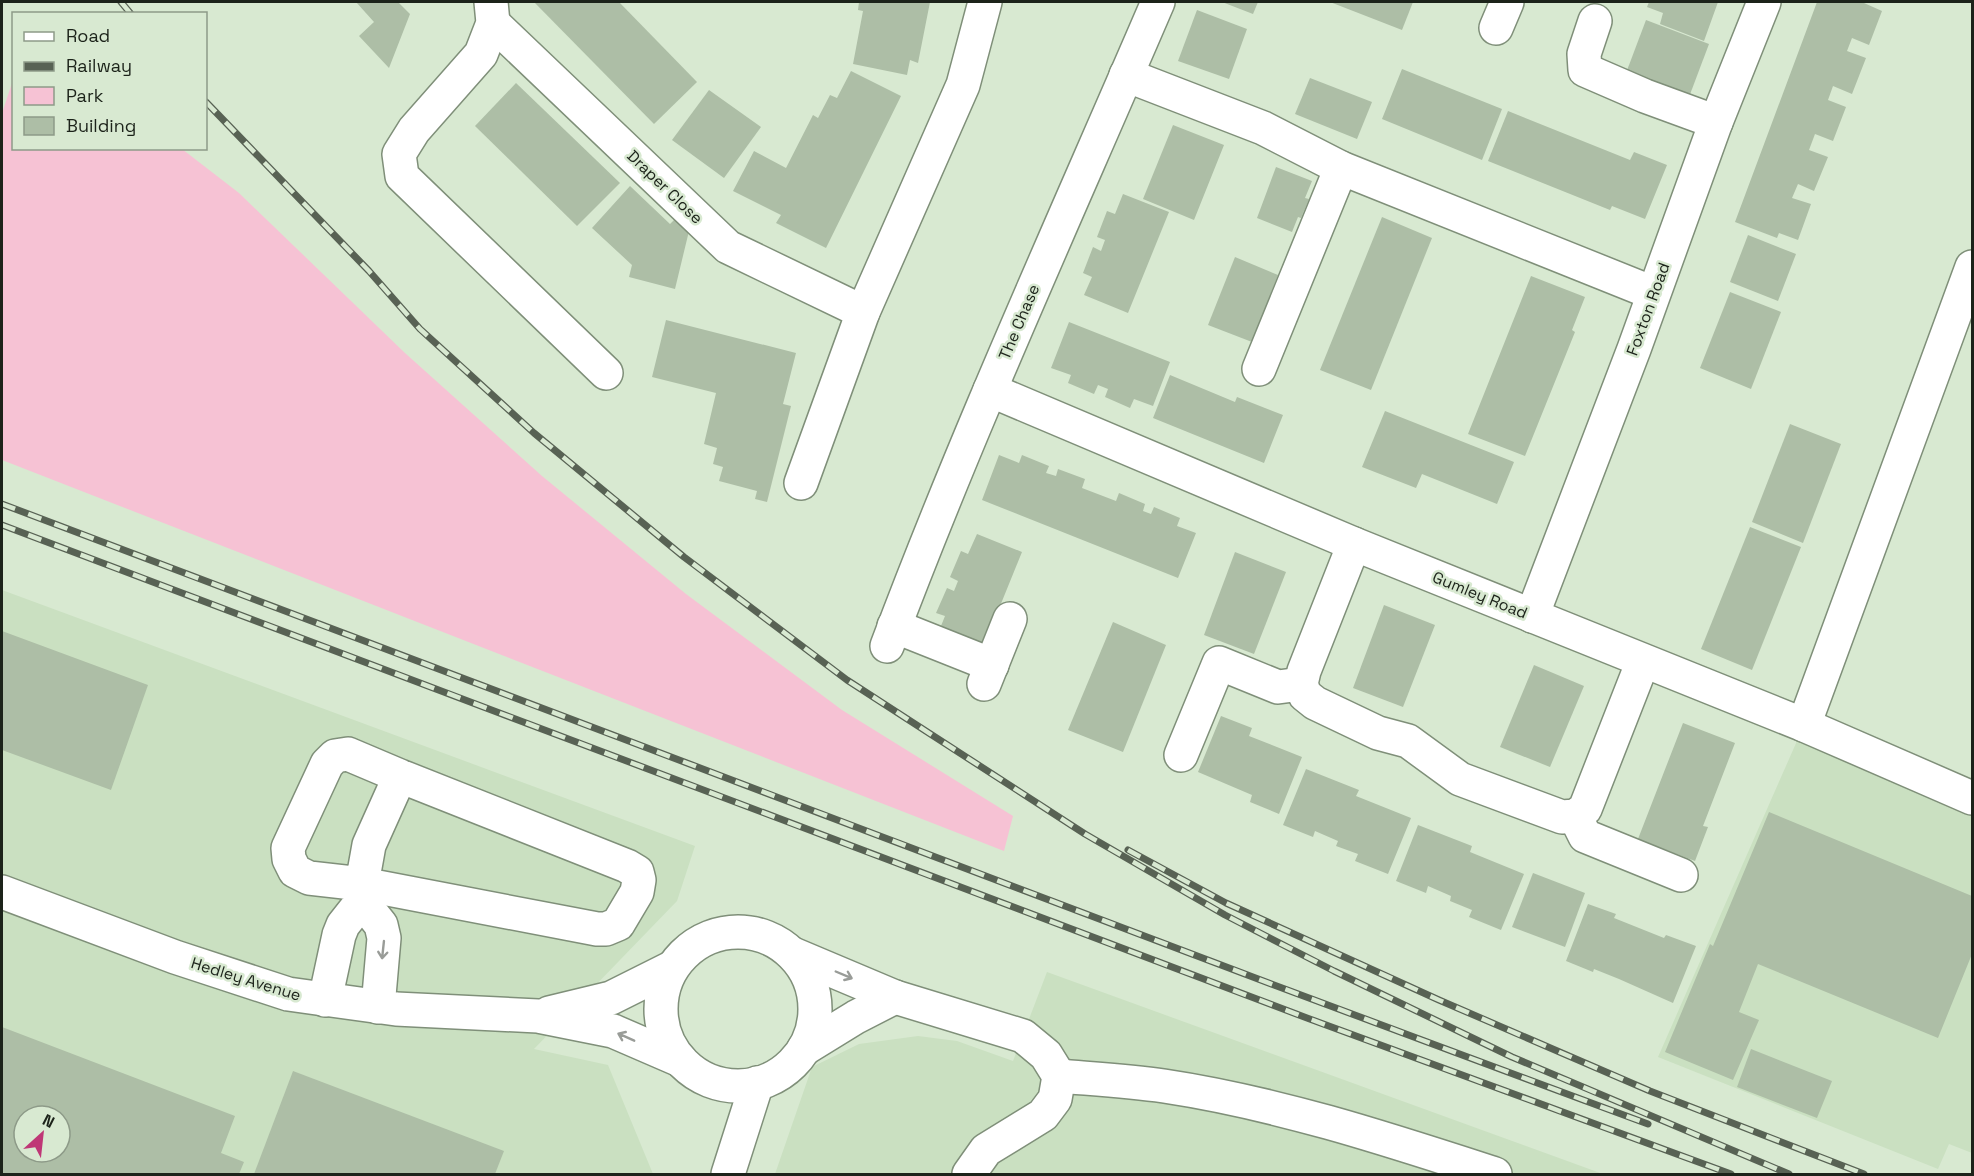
<svg xmlns="http://www.w3.org/2000/svg" width="1974" height="1176" font-family="'Space Grotesk',sans-serif">
  <style>
    .built { fill: #cae0c1; fill-rule: evenodd }
    .green { fill: #f6c2d4 }
    .building { fill: #adbea6; fill-rule: evenodd }
    .lines { fill: none; stroke-linecap: round; stroke-linejoin: round }
    .minor-casing { stroke: #7f8f79; stroke-width: 36 }
    .minor { stroke: #fff; stroke-width: 33 }
    .rail-casing { stroke: #586254; stroke-width: 7 }
    .rail { stroke: #d8e9d1; stroke-width: 4.5; stroke-dasharray: 14; stroke-linecap: butt }
    .oneway { stroke: #999c98 }
    .labels { text-anchor: middle; dominant-baseline: central; stroke-width: 5; stroke-linejoin: round; paint-order: stroke }
    .street-label { font-size: 16px; fill: #1c231a; stroke: #d8e9d1 }
  </style>
  <rect width="100%" height="100%" fill="#d8e9d1"/>
  <g class="built">
    <path d="M2,590l693,256 -18,55 -143,148 74,16 45,109h-651zM24,1116h36v36h-36z"/>
    <polygon points="1804,725 1972,798 1972,1153 1949,1144 1938,1169 1658,1057"/>
    <polygon points="1047,972 1603,1174 775,1174 812,1067 859,1044 918,1036 957,1041 1013,1061"/>
  </g>
  <polygon class="green" points="13,80 14,148 182,149 239,193 405,353 542,476 686,594 842,710 1013,816 1004,851 2,460 2,113"/>
  <g class="building">
    <polygon points="356,2 398,2 410,14 389,68 359,36 374,22"/>
    <polygon points="534,2 619,2 697,82 654,124"/>
    <polygon points="859,2 930,2 918,63 910,60 907,75 853,64 863,11 858,10"/>
    <polygon points="1222,2 1258,2 1253,14"/>
    <polygon points="1330,2 1413,2 1402,30"/>
    <polygon points="1649,2 1718,2 1704,41 1660,24 1663,13 1647,7"/>
    <polygon points="1817,2 1865,2 1864,3 1882,11 1869,45 1852,38 1847,51 1866,58 1852,94 1833,86 1828,100 1846,107 1833,141 1815,134 1809,150 1828,157 1814,191 1798,184 1792,198 1811,204 1798,240 1779,233 1777,238 1735,222"/>
    <polygon points="1197,10 1247,29 1229,79 1178,61"/>
    <polygon points="1646,20 1709,44 1686,105 1623,81"/>
    <polygon points="1402,69 1502,109 1482,160 1382,119"/>
    <polygon points="851,71 901,96 826,248 776,223 781,215 733,191 754,151 786,168 813,115 818,118 830,95 837,98"/>
    <polygon points="1310,78 1372,102 1357,139 1295,114"/>
    <polygon points="516,83 620,183 577,226 475,126"/>
    <polygon points="709,90 761,127 724,178 672,140"/>
    <polygon points="1508,111 1630,160 1634,152 1667,165 1645,219 1612,206 1610,210 1488,161"/>
    <polygon points="1173,125 1224,145 1194,220 1143,199"/>
    <polygon points="1276,167 1312,181 1305,198 1309,199 1301,218 1298,217 1292,232 1257,218"/>
    <polygon points="630,186 670,224 676,218 689,231 675,289 629,277 632,265 592,228"/>
    <polygon points="1123,194 1169,212 1128,313 1084,295 1092,277 1083,273 1093,247 1101,251 1105,240 1097,237 1107,211 1115,214"/>
    <polygon points="1382,217 1432,238 1371,390 1320,370"/>
    <polygon points="1748,235 1796,254 1778,301 1730,282"/>
    <polygon points="1235,257 1278,275 1252,342 1208,325"/>
    <polygon points="1531,276 1585,297 1572,330 1575,332 1525,456 1468,434"/>
    <polygon points="1730,292 1781,312 1751,389 1700,368"/>
    <polygon points="666,320 796,353 783,404 791,406 767,502 755,499 757,491 719,481 723,467 713,464 717,448 704,444 716,393 652,377"/>
    <polygon points="1069,322 1170,362 1153,406 1134,399 1130,408 1105,397 1108,389 1098,385 1094,394 1068,383 1071,375 1051,368"/>
    <polygon points="1170,375 1235,402 1237,397 1283,415 1264,463 1153,418"/>
    <polygon points="1385,411 1514,462 1497,504 1422,474 1416,488 1362,467"/>
    <polygon points="1790,424 1841,444 1803,543 1752,522"/>
    <polygon points="999,455 1019,463 1022,455 1049,466 1046,473 1056,476 1058,469 1085,479 1082,488 1116,501 1119,493 1145,504 1143,511 1151,514 1154,507 1180,518 1177,526 1196,533 1178,578 982,500"/>
    <polygon points="1750,527 1801,547 1752,670 1701,649"/>
    <polygon points="977,534 1022,552 981,653 937,636 945,616 936,613 947,588 954,591 958,581 950,577 961,551 968,554"/>
    <polygon points="1235,552 1286,572 1254,654 1204,635"/>
    <polygon points="1384,605 1435,625 1403,707 1353,688"/>
    <polygon points="1113,622 1166,645 1123,752 1068,730"/>
    <polygon points="2,631 148,685 111,790 2,750"/>
    <polygon points="1534,665 1584,686 1550,767 1500,747"/>
    <polygon points="1221,716 1252,728 1249,736 1302,757 1279,814 1250,802 1252,795 1198,772"/>
    <polygon points="1683,723 1735,743 1703,826 1708,827 1695,861 1638,839"/>
    <polygon points="1306,769 1359,790 1356,796 1411,818 1388,874 1355,861 1358,854 1336,846 1338,841 1315,831 1313,837 1283,825"/>
    <polygon points="1769,812 1972,896 1972,954 1938,1038 1758,964 1739,1012 1759,1020 1733,1080 1665,1052 1710,944 1713,946"/>
    <polygon points="1418,825 1472,846 1470,852 1524,874 1501,930 1469,917 1472,910 1450,901 1451,896 1428,886 1426,893 1396,881"/>
    <polygon points="1533,873 1585,893 1565,947 1512,927"/>
    <polygon points="1588,904 1616,914 1614,918 1664,938 1666,935 1696,946 1673,1003 1619,979 1594,969 1593,972 1566,961"/>
    <path d="M2,1027l233,89 -14,37 23,9 -5,12h-237zM24,1116h36v36h-36z"/>
    <polygon points="1751,1049 1832,1081 1817,1118 1737,1087"/>
    <polygon points="293,1071 504,1151 495,1174 254,1174"/>
  </g>
  <g class="lines">
    <g class="minor-casing">
      <g id="minor">
        <polyline points="491,2 493,23 481,54 414,130 399,154 402,176 606,373"/>
        <polyline points="1595,21 1584,54 1585,70 1645,96 1716,122"/>
        <polyline points="493,23 728,247 863,312"/>
        <polyline points="1496,28 1507,2"/>
        <polyline points="1126,75 1263,128 1341,168 1653,293"/>
        <polyline points="1259,369 1341,168"/>
        <polyline points="990,390 1354,544 1804,725 1972,798"/>
        <polyline points="801,483 863,312 963,85 985,2"/>
        <polyline points="1354,544 1304,671 1301,684 1305,695 1315,703 1378,733 1408,741 1460,779 1562,817 1575,816 1585,809 1643,661"/>
        <polyline points="1532,616 1634,349 1716,122 1764,2"/>
        <polyline points="894,626 992,665"/>
        <path d="M887,646c82,-218 179,-430 271,-644"/>
        <polyline points="984,684 1010,619"/>
        <polyline points="1804,725 1972,267"/>
        <polyline points="1181,755 1219,663 1278,687 1301,684"/>
        <polyline points="1575,816 1585,836 1681,875"/>
        <polyline points="2,892 175,957 288,994 396,1009 538,1016 613,1031 680,1060"/>
        <polyline points="362,901 381,925 384,938 378,1007"/>
        <circle cx="738" cy="1009" r="77"/>
        <polyline points="793,954 895,997 1023,1036 1046,1055 1059,1076 1055,1099 1043,1115 986,1150 969,1174"/>
        <polyline points="325,1000 339,935 343,925 362,901 362,884 369,845 400,776 627,866 637,872 639,880 637,892 618,924 606,929 597,929 362,884 309,878 295,871 289,859 288,848 327,764 335,756 348,754 400,776"/>
        <polyline points="549,1013 611,998 671,968"/>
        <polyline points="804,1049 856,1017 895,997"/>
        <path d="M1059,1076c35,3 70,5 105,10 113,17 223,53 331,88"/>
        <polyline points="728,1174 757,1083"/>
      </g>
    </g>
    <use href="#minor" class="minor"/>
    <g class="rail-casing">
      <g id="rail">
        <polyline points="121,2 131,14"/>
        <polyline points="206,102 369,271 420,329 534,433 684,557 847,680 1085,834 1225,915 1334,971 1512,1057 1789,1174"/>
        <polyline points="2,504 1274,985 1648,1124"/>
        <polyline points="2,525 1307,1018 1731,1174"/>
        <polyline points="1128,850 1226,903 1439,1000 1650,1091 1864,1174"/>
      </g>
    </g>
    <use href="#rail" class="rail"/>
  </g>
  <defs><path id="oneway-shaft" d="M-6 0H5M1.5-3L5.5 0L1.5 3" fill="none" stroke-width="1.6" stroke-linecap="round" stroke-linejoin="round" transform="scale(1.5)"/></defs>
  <g class="oneway">
    <use href="#oneway-shaft" transform="translate(383 950) rotate(96)"/>
    <use href="#oneway-shaft" transform="translate(844 975) rotate(23)"/>
    <use href="#oneway-shaft" transform="translate(626 1037) rotate(-156)"/>
  </g>
  <g class="labels">
    <g class="street-label">
      <text transform="translate(665 187) rotate(44)">Draper Close</text>
      <text transform="translate(1648 309) rotate(-70)">Foxton Road</text>
      <text transform="translate(1019 322) rotate(-67)">The Chase</text>
      <text transform="translate(1480 595) rotate(22)">Gumley Road</text>
      <text transform="translate(246 979) rotate(17)">Hedley Avenue</text>
    </g>
  </g>
  <rect width="1974" height="1176" fill="none" stroke="#1c231a" stroke-width="6"/>
  <rect x="12" y="12" width="195" height="138" fill="#d8e9d1" stroke="#8d9a88" stroke-width="1.5"/>
  <rect x="24" y="32" width="30" height="9" fill="#ffffff" stroke="#8d9a88" stroke-width="1.5"/>
  <text x="66" y="42" font-size="18" fill="#1c231a">Road</text>
  <rect x="24" y="62" width="30" height="9" fill="#586254" stroke="#8d9a88" stroke-width="1.5"/>
  <text x="66" y="72" font-size="18" fill="#1c231a">Railway</text>
  <rect x="24" y="87" width="30" height="18" fill="#f6c2d4" stroke="#8d9a88" stroke-width="1.5"/>
  <text x="66" y="102" font-size="18" fill="#1c231a">Park</text>
  <rect x="24" y="117" width="30" height="18" fill="#adbea6" stroke="#8d9a88" stroke-width="1.5"/>
  <text x="66" y="132" font-size="18" fill="#1c231a">Building</text>
  <g transform="translate(42 1134) rotate(27)"><circle r="28" fill="#d8e9d1" stroke="#8d9a88" stroke-width="1.5"/>
  <path d="M0-4.5L10 22L0 15L-10 22Z" fill="#bf3776"/>
  <text y="-9" font-size="16" font-weight="bold" text-anchor="middle" fill="#1c231a">N</text>
  </g>
</svg>
